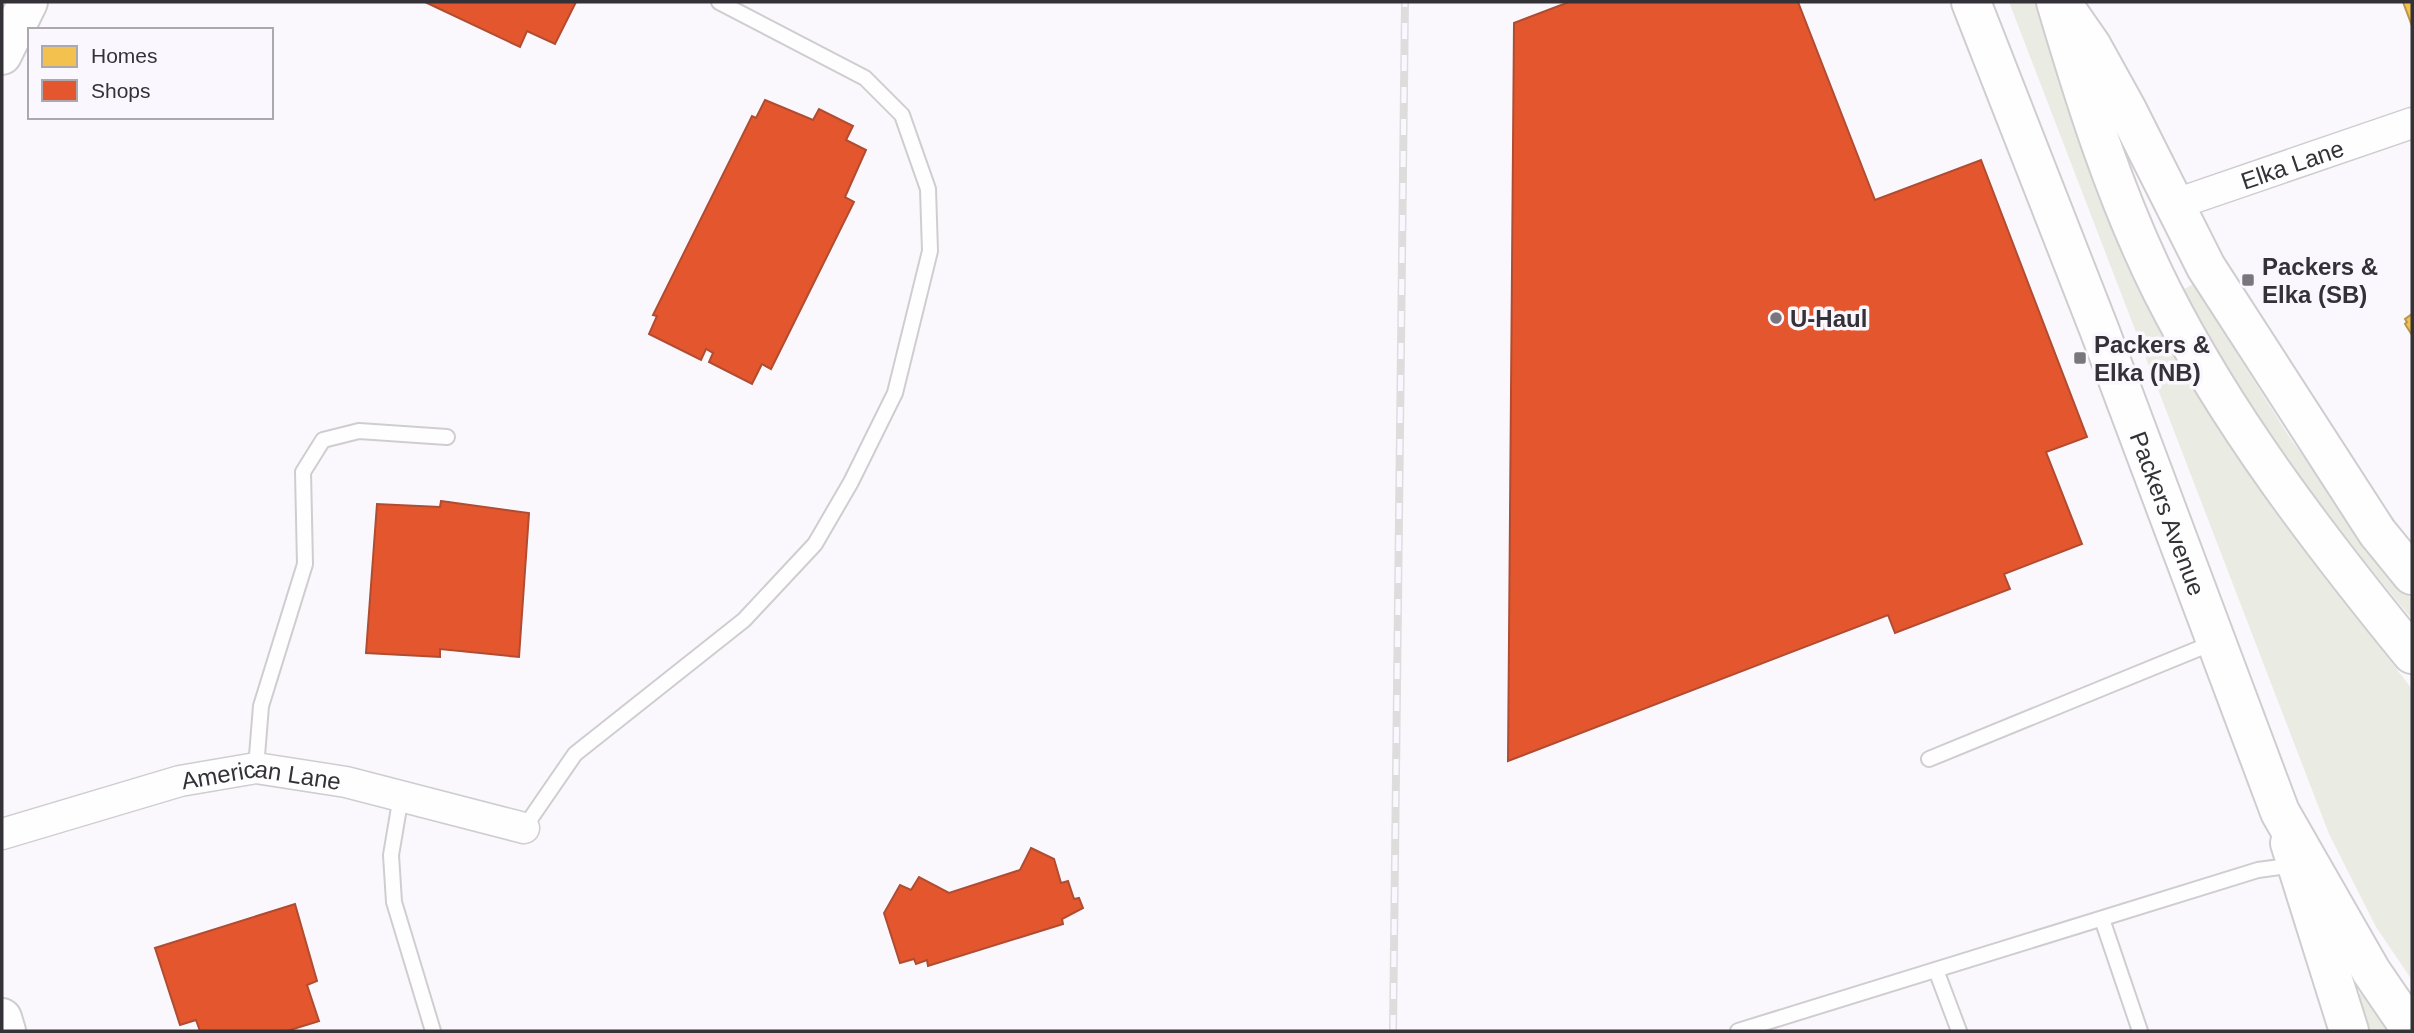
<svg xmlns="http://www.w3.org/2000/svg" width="2414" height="1033" font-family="Arial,sans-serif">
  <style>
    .green { fill: #eaece3 }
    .homes { fill: #f2c14e; stroke: #b99647; stroke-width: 2 }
    .shops { fill: #e4572e; stroke: #b04c31; stroke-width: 2 }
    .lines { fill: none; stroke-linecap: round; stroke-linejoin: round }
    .lane-casing { stroke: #d0cdd1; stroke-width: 18 }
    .street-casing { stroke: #d0cdd1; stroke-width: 33 }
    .secondary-casing { stroke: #d0cdd1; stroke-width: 42 }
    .primary-casing { stroke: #d0cdd1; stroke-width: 42 }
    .lane { stroke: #fefeff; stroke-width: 14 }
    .street { stroke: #fefeff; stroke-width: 30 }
    .secondary { stroke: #fefeff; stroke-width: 38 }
    .primary { stroke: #fefeff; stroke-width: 38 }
    .rail-casing { stroke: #ddddde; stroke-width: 8 }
    .rail { stroke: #fbf7fe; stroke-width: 5; stroke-dasharray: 16; stroke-linecap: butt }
    .poi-dot { fill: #7a777c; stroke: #fbf7fe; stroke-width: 2.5 }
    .labels { text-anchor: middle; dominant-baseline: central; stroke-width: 7; stroke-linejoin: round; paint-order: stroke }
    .street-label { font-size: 24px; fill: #353237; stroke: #fbf7fe }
    .poi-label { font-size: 24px; font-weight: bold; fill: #353237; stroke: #fbf7fe; text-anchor: start }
  </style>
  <rect width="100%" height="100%" fill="#fbf8fd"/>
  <g class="green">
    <polygon points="2009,2 2036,2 2163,314 2272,508 2412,689 2412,980 2376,927 2329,834"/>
    <path d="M2193,284l99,157 120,159v19c-87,-104 -165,-210 -229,-329z"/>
    <polygon points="2363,992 2393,1031 2368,1031 2355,996"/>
  </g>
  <g class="homes">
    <polygon points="2403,2 2412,2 2412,26"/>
    <polygon points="2412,314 2412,335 2405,324 2407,322 2405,319"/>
  </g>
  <g class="shops">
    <polygon points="425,2 576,2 555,44 527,31 520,47"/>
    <polygon points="1569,2 1798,2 1875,200 1981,160 2087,437 2046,452 2082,544 2004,574 2010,589 1895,633 1888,615 1508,761 1514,23"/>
    <polygon points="765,100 813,120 819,109 853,126 846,140 866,150 845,197 854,202 771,369 762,364 752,384 709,362 713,353 706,349 701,360 649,334 657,316 653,315 752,116 756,118"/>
    <polygon points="441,501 529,513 519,657 440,649 440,657 366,653 377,504 440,507"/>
    <polygon points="1031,848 1054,859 1061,883 1068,881 1074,899 1079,898 1083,908 1062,919 1063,924 928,966 927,960 916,964 914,959 900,963 884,913 900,885 911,890 919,877 949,893 1020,870"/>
    <polygon points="295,904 317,981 307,985 319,1021 287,1031 200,1031 196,1020 180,1025 155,948"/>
  </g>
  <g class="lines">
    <g class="lane-casing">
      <g id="lane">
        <polyline points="1929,759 2215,642"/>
        <polyline points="256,768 261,706 305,564 303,472 323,440 359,431 447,437"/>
        <polyline points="401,796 391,855 394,902 433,1031"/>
        <polyline points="524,828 575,754 744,620 815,544 851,482 895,393 930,251 928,189 902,115 865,78 719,2"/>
        <polyline points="2102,919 2140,1031"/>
        <polyline points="1936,970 1959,1031"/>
        <polyline points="1738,1031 2258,870 2295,865"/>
      </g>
    </g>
    <g class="street-casing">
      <g id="street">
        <path id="s1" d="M2173,205l239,-82"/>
        <path id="s2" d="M2,834l178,-53 76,-13 90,14 178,46"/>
      </g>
    </g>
    <g class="secondary-casing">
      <g id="secondary">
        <path d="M2056,2c29,98 60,197 106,289 66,131 158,250 250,363"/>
        <polyline points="2,55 28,2"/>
        <polyline points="2290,843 2349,1031"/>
        <polyline points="2,1018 6,1031"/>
      </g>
    </g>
    <g class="primary-casing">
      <g id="primary">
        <path id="s3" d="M1971,2l128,327 181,483 91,159 41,60"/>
        <polyline points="2061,2 2091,45 2127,110 2206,267 2377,532 2412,575"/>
      </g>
    </g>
    <use href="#lane" class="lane"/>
    <use href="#street" class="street"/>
    <use href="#secondary" class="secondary"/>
    <use href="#primary" class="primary"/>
    <g class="rail-casing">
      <polyline id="rail" points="1393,1031 1405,2"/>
    </g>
    <use href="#rail" class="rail"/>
  </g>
  <g class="poi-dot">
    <rect x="2241" y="273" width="14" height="14" rx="3.5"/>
    <circle cx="1776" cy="318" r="7"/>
    <rect x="2073" y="351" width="14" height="14" rx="3.5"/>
  </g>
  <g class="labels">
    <g class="street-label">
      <text stroke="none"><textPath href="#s1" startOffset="126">Elka Lane</textPath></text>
      <text stroke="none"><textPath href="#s3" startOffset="548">Packers Avenue</textPath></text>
      <text stroke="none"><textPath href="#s2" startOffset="268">American Lane</textPath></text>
    </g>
    <g class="poi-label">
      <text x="2262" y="266">Packers &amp;<tspan x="2262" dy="28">Elka (SB)</tspan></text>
      <text x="1790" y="318">U-Haul</text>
      <text x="2094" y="344">Packers &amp;<tspan x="2094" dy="28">Elka (NB)</tspan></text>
    </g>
  </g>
  <rect width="2414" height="1033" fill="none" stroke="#353237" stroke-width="7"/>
  <rect x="28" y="28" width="245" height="91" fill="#fbf7fe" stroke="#aca8ae" stroke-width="2"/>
  <rect x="42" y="46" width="35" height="21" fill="#f2c14e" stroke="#aca8ae" stroke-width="2"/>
  <text x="91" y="63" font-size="21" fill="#353237">Homes</text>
  <rect x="42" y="80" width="35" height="21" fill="#e4572e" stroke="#aca8ae" stroke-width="2"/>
  <text x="91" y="98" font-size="21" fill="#353237">Shops</text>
</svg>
